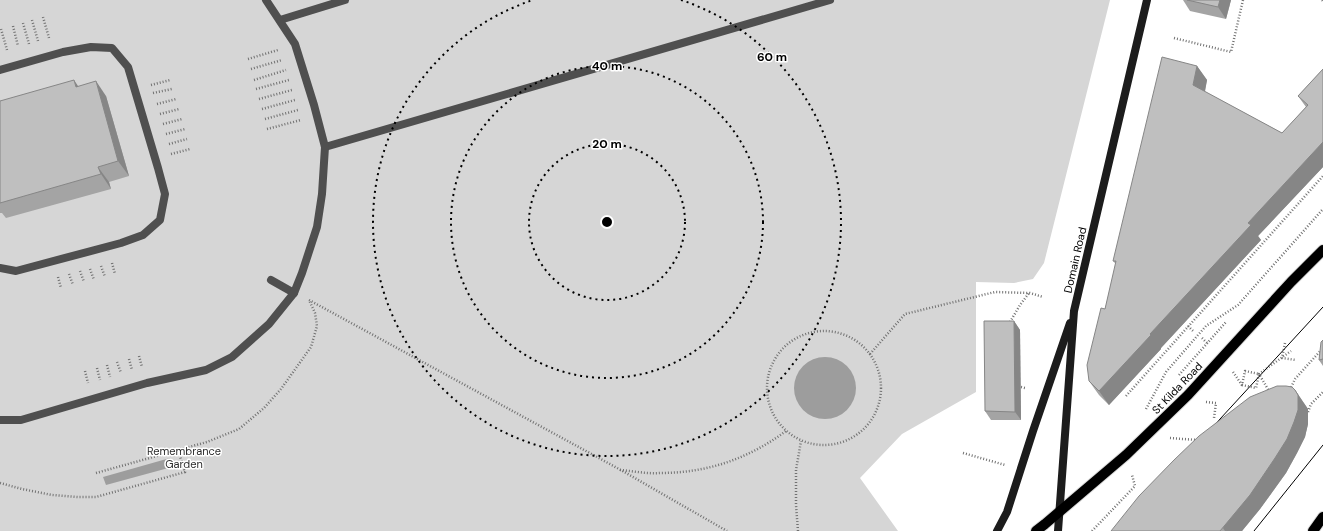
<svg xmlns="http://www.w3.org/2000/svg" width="1323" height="531" font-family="'DM Sans',sans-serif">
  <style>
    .green { fill: #d6d6d6 }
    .water { fill: #9d9d9d }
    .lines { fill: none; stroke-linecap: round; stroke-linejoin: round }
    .primary-casing { stroke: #dbdbdb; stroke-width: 12 }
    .path { stroke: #717171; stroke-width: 2.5; stroke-dasharray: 1 2; stroke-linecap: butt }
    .street { stroke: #4f4f4f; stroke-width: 8 }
    .secondary { stroke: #1c1c1c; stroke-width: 8 }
    .primary { stroke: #000; stroke-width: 10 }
    .tram { stroke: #000; stroke-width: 1 }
    .wall { fill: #a4a4a4 }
    .shaded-wall { fill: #868686 }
    .building { fill: #bfbfbf; stroke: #868686 }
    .ring { fill: none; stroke: #000; stroke-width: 2; stroke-dasharray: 2 4 }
    .labels { text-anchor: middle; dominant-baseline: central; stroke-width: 3; stroke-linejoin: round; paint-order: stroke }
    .street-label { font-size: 11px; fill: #000; stroke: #fff }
    .park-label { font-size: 11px; fill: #2d2d2d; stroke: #fff }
    .centre { fill: #000; stroke: #fff; stroke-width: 2 }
    .ring-label { font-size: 12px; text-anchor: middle; font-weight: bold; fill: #000; stroke: #fff; stroke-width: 3; stroke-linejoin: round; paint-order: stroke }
  </style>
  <rect width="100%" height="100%" fill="#fff"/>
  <polygon class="green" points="0,0 1110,0 1044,263 1033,279 1014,283 976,282 976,392 902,434 860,478 898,531 0,531"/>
  <g class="water">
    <circle cx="825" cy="388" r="31"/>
    <polygon points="170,458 172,467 106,485 103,477"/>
  </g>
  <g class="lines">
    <g class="primary-casing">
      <g id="primary">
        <polyline points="1036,531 1045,524 1126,455 1188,395 1291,282 1323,250"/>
        <polyline points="1313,531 1323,517"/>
      </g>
    </g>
    <g class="path">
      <polyline points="1322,0 1323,1"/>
      <polyline points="43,17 49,38"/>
      <polyline points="32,20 38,41"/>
      <polyline points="23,23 29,44"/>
      <polyline points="13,26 18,46"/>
      <polyline points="1,29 7,50"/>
      <polyline points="1174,38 1231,52 1243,0"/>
      <polyline points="248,59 278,50"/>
      <polyline points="251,69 282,60"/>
      <polyline points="254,80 286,70"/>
      <polyline points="151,85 170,80"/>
      <polyline points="256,89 289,80"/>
      <polyline points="153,93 172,89"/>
      <polyline points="259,99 292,90"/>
      <polyline points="157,104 176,99"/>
      <polyline points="262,109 295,100"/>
      <polyline points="160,114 179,109"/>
      <polyline points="265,119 298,110"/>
      <polyline points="163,124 182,119"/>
      <polyline points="267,129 301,120"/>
      <polyline points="166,134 185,129"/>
      <polyline points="169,144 187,139"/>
      <polyline points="171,154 190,149"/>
      <polyline points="112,263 115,274"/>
      <polyline points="101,266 105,277"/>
      <polyline points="90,269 94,280"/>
      <polyline points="80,271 84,282"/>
      <polyline points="69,274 73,285"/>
      <polyline points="58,277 61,288"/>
      <polyline points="309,300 619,469 727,531"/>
      <polyline points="1010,322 1020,305 1029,293"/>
      <polyline points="1188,326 1194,332"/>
      <circle cx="824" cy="388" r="57"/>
      <polyline points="1202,338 1207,343"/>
      <polyline points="1285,343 1282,358 1296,360"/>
      <polyline points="870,354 905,314 995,292 1030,293 1043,297"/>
      <polyline points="139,356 142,367"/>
      <polyline points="129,359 132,370"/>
      <polyline points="117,362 121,373"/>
      <polyline points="107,365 110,377"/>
      <polyline points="97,368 100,380"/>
      <polyline points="85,371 88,383"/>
      <polygon points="1245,371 1259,374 1256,388 1242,385"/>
      <polyline points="1233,372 1242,385"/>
      <polyline points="1179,375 1226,322"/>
      <polyline points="1021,387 1025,388"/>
      <polyline points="1290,390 1295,379 1323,348"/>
      <polyline points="1268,392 1269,391 1259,374 1291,351"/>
      <polyline points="1126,396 1323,176"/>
      <polyline points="1206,402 1216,403 1214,418"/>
      <polyline points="1146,409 1166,372 1198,335 1206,326 1238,305 1323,209"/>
      <polyline points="1308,412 1311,404 1323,392"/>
      <polyline points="1170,438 1197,440"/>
      <polyline points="963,453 1005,465"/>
      <path d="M620,470c13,1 27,4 40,3 47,0 88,-14 126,-42"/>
      <polyline points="96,473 207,442 239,429 264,408 281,389 311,347 317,326 315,313 309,300"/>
      <polyline points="0,483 22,489 52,495 78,497 96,497 185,472 178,450"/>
      <polyline points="798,531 796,505 796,470 801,441"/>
      <polyline points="1092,531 1135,486 1132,475"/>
    </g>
    <g class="street">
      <polyline points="280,20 345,0"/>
      <polyline points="0,70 63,52 91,47 112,48 128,67 158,168 165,194 160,220 143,235 121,243 16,271 0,268"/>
      <polyline points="325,147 830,0"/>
      <polyline points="271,280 294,293"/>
      <polyline points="0,420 21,420 147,383 206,370 232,357 269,324 294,293 302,273 317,227 322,194 325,147 314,105 295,44 266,0"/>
    </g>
    <g class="secondary">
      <polyline points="997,531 1007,512 1033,431 1070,323"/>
      <polyline points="1058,531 1074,311 1147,0"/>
    </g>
    <use href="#primary" class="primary"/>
    <g class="tram">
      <polyline points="1209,431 1323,307"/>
      <polyline points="1254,531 1323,445"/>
    </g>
  </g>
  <g class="wall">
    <polygon points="1183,0 1231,0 1226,19 1190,11"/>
    <polygon points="1197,66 1207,80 1205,92 1282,133 1306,107 1298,96 1323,69 1323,167 1258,236 1261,240 1161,348 1161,349 1109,405 1099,395 1089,381 1105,309 1116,264 1113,261"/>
    <polygon points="78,87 106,96 129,176 109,182 111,189 6,218 2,213 0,213 0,101"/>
    <polygon points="1014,321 1020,330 1021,420 991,420 985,411"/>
    <polygon points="1323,340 1323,366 1319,360"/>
    <polygon points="1295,390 1308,409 1308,424 1305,437 1297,453 1286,473 1260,509 1242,531 1111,531"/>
  </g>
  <g class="shaded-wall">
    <polygon points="1220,0 1231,0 1226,19 1218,7"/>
    <polygon points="1197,66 1207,80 1203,100 1193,85"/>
    <polygon points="74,80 84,95 76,87"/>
    <polygon points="96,81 106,96 129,176 118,161"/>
    <polygon points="1323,142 1323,167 1258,236 1261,240 1161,348 1161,349 1109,405 1099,391 1150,334 1248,223"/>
    <polygon points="98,167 109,182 111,189 101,174"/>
    <polygon points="1014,321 1020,330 1021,420 1015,412"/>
    <polygon points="1295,390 1308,409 1308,424 1305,437 1297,453 1286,473 1260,509 1242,531 1225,531 1223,528"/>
  </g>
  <g class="building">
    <polygon points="1187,0 1220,0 1218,7"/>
    <polygon points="1162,57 1197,66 1193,85 1282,133 1308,105 1298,96 1323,69 1323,142 1248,223 1251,225 1150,334 1151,335 1099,391 1089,381 1087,365 1101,308 1105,309 1116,261 1113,261"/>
    <polygon points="74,80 76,87 96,81 118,161 98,167 101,174 0,203 0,101"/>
    <polygon points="984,321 1014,321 1015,412 985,411"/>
    <polygon points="1323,340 1323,359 1319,360 1321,342"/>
    <polygon points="1277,386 1286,386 1292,387 1295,390 1298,395 1298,410 1294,422 1287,439 1275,458 1250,495 1220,531 1111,531 1139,496 1174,460 1199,436 1250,397"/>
  </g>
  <g class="ring">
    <circle cx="607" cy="222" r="78"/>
    <circle cx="607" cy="222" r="156"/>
    <path d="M681 0A234 234 0 1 1 533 0"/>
  </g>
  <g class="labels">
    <g class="street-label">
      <text transform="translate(1075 260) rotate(-77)">Domain Road</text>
      <text transform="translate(1177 388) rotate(-46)">St Kilda Road</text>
    </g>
    <g class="park-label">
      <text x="184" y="451">Remembrance<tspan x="184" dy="13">Garden</tspan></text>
    </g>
  </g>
  <circle cx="607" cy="222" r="6" class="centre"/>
  <g class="ring-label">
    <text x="772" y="61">60 m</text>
    <text x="607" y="70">40 m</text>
    <text x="607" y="148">20 m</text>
  </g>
</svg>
